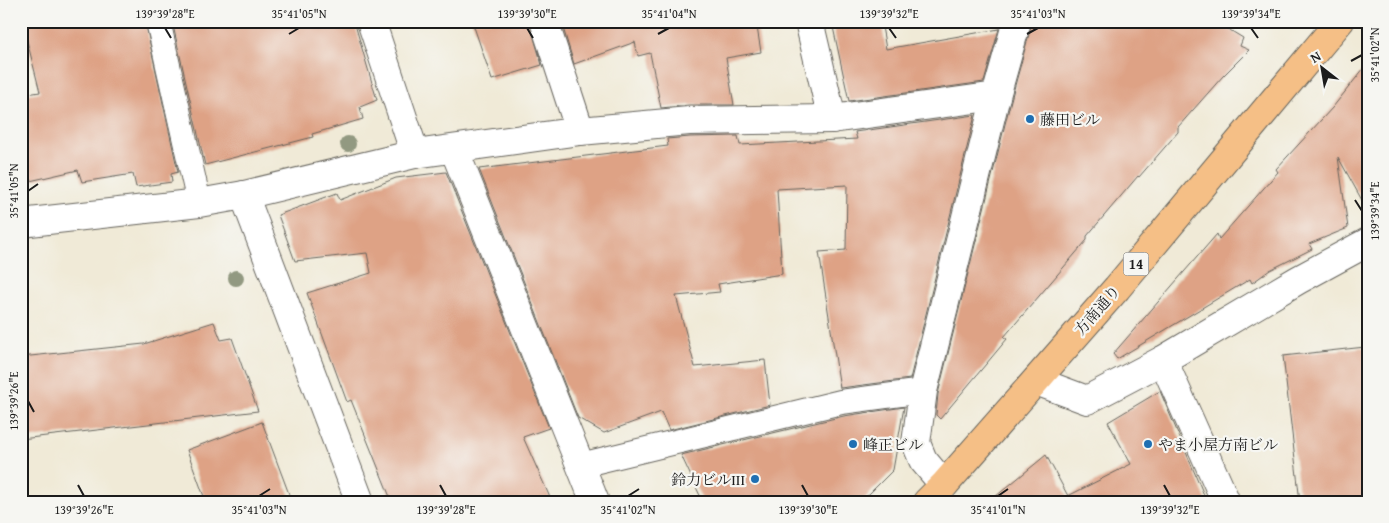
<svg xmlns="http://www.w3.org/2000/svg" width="1389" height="523" font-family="'Gentium Book Plus','Noto Serif JP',serif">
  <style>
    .building { fill: #dea285 }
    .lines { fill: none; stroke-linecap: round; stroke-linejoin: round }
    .service-casing { stroke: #66645d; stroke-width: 26 }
    .minor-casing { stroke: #66645d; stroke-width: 30 }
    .primary-casing { stroke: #66645d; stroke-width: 30 }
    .service { stroke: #fff; stroke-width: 24 }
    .minor { stroke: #fff; stroke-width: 28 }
    .primary { stroke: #f5bf86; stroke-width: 28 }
    .tree { fill: #929981 }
    .ticks { fill: none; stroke: #1c1c1c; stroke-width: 2 }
    .poi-dot { fill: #1f6fb2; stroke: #f6f6f2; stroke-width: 2 }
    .labels { text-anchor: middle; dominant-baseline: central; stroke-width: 4.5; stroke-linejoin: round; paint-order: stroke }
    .shield { fill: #f6f6f2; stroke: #5d5d5c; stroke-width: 1 }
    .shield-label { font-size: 14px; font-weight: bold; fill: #1c1c1c }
    .poi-label { font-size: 15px; fill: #1c1c1c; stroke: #f6f6f2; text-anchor: start }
    .street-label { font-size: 15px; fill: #1c1c1c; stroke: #f6f6f2 }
    .neatline { fill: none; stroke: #1c1c1c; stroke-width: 2 }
    .ticks-label { font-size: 12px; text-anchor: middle; fill: #1c1c1c }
  </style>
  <rect width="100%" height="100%" fill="#f6f6f2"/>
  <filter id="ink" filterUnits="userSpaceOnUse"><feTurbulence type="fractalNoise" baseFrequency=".02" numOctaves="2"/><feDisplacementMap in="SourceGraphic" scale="10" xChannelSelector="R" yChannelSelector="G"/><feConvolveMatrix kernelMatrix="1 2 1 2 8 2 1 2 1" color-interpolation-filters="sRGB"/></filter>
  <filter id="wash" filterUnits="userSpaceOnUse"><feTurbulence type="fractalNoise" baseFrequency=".0096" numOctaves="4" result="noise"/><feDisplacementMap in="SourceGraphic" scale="20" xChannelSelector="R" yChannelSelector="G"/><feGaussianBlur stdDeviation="1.12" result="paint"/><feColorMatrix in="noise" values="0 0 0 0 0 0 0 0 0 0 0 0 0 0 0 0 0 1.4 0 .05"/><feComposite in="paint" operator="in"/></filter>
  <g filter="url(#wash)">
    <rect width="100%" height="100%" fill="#f0ead7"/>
    <g id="blocks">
      <g class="building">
        <polygon points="22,21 145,21 178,172 171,174 172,182 136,187 133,174 82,182 78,170 21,183 21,95 40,92"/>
        <polygon points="172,21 354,21 377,100 360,107 363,119 312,134 313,137 205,165"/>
        <polygon points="472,21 529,21 542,65 492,80"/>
        <polygon points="561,21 756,21 761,52 726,58 734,105 689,105 661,108 650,53 638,56 635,42 574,64"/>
        <polygon points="867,21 881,21 886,49 999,29 984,82 849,101 833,27"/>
        <polygon points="1041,21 1215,21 1243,38 1240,46 1249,50 1223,76 1178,127 1178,132 1139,177 1138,176 1087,236 1087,240 1004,337 1007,339 940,419 936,415 938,394 1011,100 1032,23"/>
        <polygon points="1368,63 1368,211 1338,157 1348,228 1309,244 1312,249 1270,270 1252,283 1250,279 1117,359 1113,354 1217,234 1219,239 1278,172 1276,169 1333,107"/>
        <polygon points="975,115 910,379 840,388 819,252 846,250 847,185 777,189 782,274 718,284 720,292 676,296 695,367 765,360 770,405 669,430 661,412 604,433 578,418 479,169 668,146 667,139 690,137 738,136 740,145 857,139 855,132"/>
        <polygon points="446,172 549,428 523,437 552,502 392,502 351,400 347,402 307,293 371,273 367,253 295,261 278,215 337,193 340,200 396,178"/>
        <polygon points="214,322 221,340 232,338 258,411 21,439 21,357 144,344"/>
        <polygon points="1365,347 1368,369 1368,502 1300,502 1283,356"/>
        <polygon points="1160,391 1207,502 989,502 1046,455 1068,496 1131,464 1108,422"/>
        <polygon points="904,407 893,470 861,502 703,502 681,455 844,416"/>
        <polygon points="262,422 292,502 206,502 187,450"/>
      </g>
    </g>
  </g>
  <g filter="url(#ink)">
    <use href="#blocks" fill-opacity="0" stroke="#66645d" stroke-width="1"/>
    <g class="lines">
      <g class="service-casing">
        <g id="service">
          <polyline points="158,21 199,203"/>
          <polyline points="581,465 841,402 923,391"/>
        </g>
      </g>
      <g class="minor-casing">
        <g id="minor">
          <polyline points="371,21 415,154"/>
          <polyline points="544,21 580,131"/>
          <polyline points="809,21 832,119"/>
          <polyline points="454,149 595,502"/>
          <polyline points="244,195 360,502"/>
          <polyline points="21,223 199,203 244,195 415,154 580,131 689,121 832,119 996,96"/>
          <polyline points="1163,360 1226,502"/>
          <polyline points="1036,381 1087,400 1163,360 1298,280 1368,242"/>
          <polyline points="944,485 923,460 916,443 923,391 996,96 1017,21"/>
        </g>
      </g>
      <g class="primary-casing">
        <polyline id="primary" points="927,502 944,485 1117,288 1340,21"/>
      </g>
      <use href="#service" class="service"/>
      <use href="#minor" class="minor"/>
      <use href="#primary" class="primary"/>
    </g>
    <g class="tree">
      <circle cx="348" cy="144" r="8"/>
      <circle cx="236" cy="278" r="8"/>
    </g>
  </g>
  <path class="ticks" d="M165,28l6,10M527,28l6,10M889,28l7,10M1251,28l7,10M289,34l10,-6M658,34l11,-6M1027,34l11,-6M1351,61l11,-6M28,191l10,-7M1355,200l7,11M28,401l6,11M78,485l6,11M440,485l6,11M802,485l6,11M1164,485l6,11M259,496l11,-7M628,496l11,-7M998,496l10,-7"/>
  <g class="poi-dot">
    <circle cx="1030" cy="119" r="5"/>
    <circle cx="853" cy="444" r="5"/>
    <circle cx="1148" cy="444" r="5"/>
    <circle cx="755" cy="479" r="5"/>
  </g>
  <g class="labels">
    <rect class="shield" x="1123.5" y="252.5" width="25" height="23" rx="4"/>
    <g class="shield-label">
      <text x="1136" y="264">14</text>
    </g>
    <g class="poi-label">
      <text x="1040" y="119">藤田ビル</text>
      <text x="863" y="444">峰正ビル</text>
      <text x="1158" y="444">やま小屋方南ビル</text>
      <text x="745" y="479" text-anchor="end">鈴力ビルIII</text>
    </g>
    <g class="street-label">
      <text transform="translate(1097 310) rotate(-49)">方南通り</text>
    </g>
  </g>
  <rect width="1389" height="523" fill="none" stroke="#f6f6f2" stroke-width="55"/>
  <g transform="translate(1322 68) rotate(329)" stroke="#f6f6f2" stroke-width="4" paint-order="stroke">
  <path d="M0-4L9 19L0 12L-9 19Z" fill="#1c1c1c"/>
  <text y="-8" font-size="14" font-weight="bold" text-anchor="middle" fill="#1c1c1c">N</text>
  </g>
  <rect x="28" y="28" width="1334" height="468" class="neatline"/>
  <g class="ticks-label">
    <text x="165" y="18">139°39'28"E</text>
    <text x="299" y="18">35°41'05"N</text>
    <text x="527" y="18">139°39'30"E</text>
    <text x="669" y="18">35°41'04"N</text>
    <text x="889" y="18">139°39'32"E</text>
    <text x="1038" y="18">35°41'03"N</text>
    <text x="1251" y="18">139°39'34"E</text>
    <text transform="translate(1375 55) rotate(-90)" y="4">35°41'02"N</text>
    <text transform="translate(14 191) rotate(-90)" y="4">35°41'05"N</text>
    <text transform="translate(1375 211) rotate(-90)" y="4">139°39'34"E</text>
    <text transform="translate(14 401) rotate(-90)" y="4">139°39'26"E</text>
    <text x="84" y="514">139°39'26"E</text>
    <text x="259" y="514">35°41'03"N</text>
    <text x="446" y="514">139°39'28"E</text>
    <text x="628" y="514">35°41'02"N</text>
    <text x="808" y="514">139°39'30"E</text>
    <text x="998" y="514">35°41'01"N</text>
    <text x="1170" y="514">139°39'32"E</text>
  </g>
</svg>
